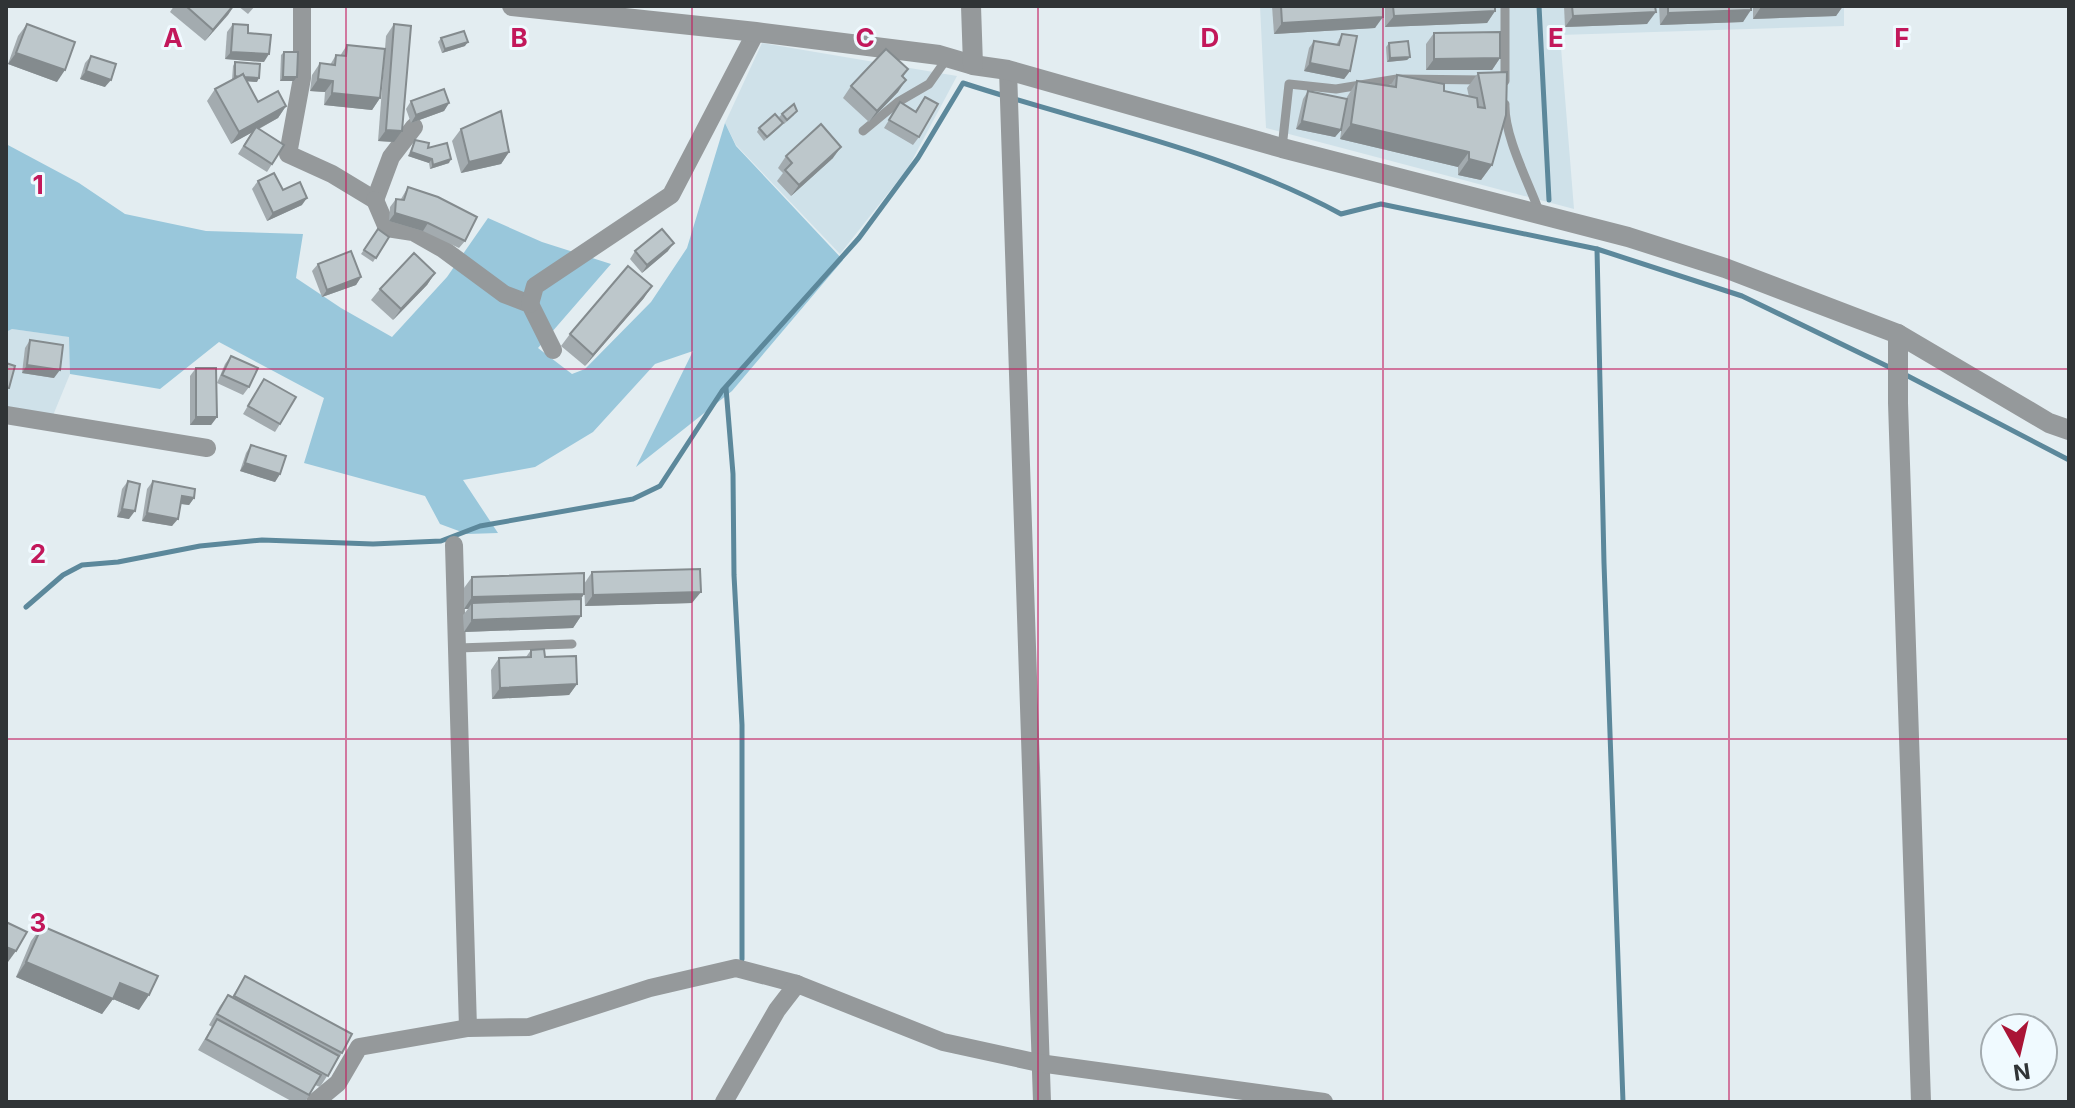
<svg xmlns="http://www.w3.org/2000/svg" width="2075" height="1108" font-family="Inter,sans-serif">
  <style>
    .built { fill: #cfe1e9 }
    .green { fill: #99c7db }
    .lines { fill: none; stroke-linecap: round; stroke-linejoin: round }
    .stream { stroke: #5c889b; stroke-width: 5 }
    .service { stroke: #95999b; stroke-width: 9 }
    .minor { stroke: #95999b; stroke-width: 18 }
    .tertiary { stroke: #95999b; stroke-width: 20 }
    .wall { fill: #a3abaf }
    .shaded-wall { fill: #848b8e }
    .building { fill: #bdc7cb; stroke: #848b8e; stroke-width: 2 }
    .grid { fill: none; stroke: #c2185b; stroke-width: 2; stroke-opacity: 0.55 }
    .grid-label { font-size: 26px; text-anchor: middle; font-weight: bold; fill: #c2185b; stroke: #f0faff; stroke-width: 6; stroke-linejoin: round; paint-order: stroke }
  </style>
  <rect width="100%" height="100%" fill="#e3edf1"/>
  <g class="built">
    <polygon points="1260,6 1844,6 1844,26 1560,35 1574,209 1266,128"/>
    <polygon points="762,43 957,76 908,168 840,254 736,145 725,123"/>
    <polygon points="12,329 70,337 70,374 47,430 6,422 6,332"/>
  </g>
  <polygon class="green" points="725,123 736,146 843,260 732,391 636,467 693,351 655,364 593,432 535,467 463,480 498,533 467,534 440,524 425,496 304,463 324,398 219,342 160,389 70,374 69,337 12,329 6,332 6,144 79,183 125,214 206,231 303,234 296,278 341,308 392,337 447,277 488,218 542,242 611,264 538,348 572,374 585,369 651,302 687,248"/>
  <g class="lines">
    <g class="stream">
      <polyline points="1539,6 1549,200"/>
      <polyline points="1597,249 1604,563 1623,1102"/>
      <polyline points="1904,374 2069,460"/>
      <polyline points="726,388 733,474 734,575 742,725 742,959"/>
      <path d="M26,607l37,-32 19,-10 36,-3 82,-16 62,-6 111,4 68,-3 39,-15 153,-27 27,-13 62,-95 137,-153 59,-80 45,-75c125,41 263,68 378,131l40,-10 216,45 145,47 149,72"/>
    </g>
    <g class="service">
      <polyline points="1505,81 1505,6"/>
      <path d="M1505,104c-1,32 23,77 34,107"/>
      <polyline points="863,131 898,102 929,84 948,57"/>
      <polyline points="1282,148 1289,84 1336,89 1397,79 1484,80"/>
      <polyline points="458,648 572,644"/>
    </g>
    <g class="minor">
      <polyline points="302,6 302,78 288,154 332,174 375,200 391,157 414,127"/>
      <polyline points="1008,70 1042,1102"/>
      <polyline points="375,200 387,228 413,232 443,249 504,294 530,304 553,350"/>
      <polyline points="530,304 535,286 671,195 756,32"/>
      <polyline points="6,415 207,448"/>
      <polyline points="454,545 468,1028"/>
      <polyline points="315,1102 338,1083 359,1047 468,1028 529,1027 650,988 736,968 797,984"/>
      <polyline points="724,1102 777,1010 797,984 943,1042 1039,1063 1324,1102"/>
    </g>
    <g class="tertiary">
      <polyline points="512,6 756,32 939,55 973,65 1008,70 1282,148 1628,237 1725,268 1898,334 2049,423 2069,430"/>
      <polyline points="971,6 973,65"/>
      <polyline points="1898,334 1898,403 1921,1102"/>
    </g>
  </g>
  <g class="wall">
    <polygon points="174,6 234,6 205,41 170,12"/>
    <polygon points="238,6 255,6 248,14"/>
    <polygon points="1272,6 1383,6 1375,28 1274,34"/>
    <polygon points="1385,6 1495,6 1495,11 1487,23 1385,27"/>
    <polygon points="1564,6 1655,6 1647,24 1565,27"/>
    <polygon points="1659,6 1751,6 1743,22 1660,25"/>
    <polygon points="1753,6 1843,6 1836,16 1753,19"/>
    <polygon points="27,24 57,82 8,64 18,36"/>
    <polygon points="233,24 248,33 264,62 225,59 227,32"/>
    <polygon points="394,24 394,142 378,141 386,36"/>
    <polygon points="1434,33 1500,58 1492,70 1426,70 1426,44"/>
    <polygon points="1342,34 1350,71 1344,79 1304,71 1309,48 1314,41 1336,45"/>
    <polygon points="441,38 465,46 442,53 438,42"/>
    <polygon points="1389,43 1410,57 1407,60 1387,62 1386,47"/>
    <polygon points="347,45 380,98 372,110 324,105 325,92 310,91 312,75 320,63 330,65 336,55 340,56"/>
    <polygon points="284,52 297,77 294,81 280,81 281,55"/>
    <polygon points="91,56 105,87 80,79 85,63"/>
    <polygon points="235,62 257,82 246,81 258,102 286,106 278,118 259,129 284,145 267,172 238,154 252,132 231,144 207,101 215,89 232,80 233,66"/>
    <polygon points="908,69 903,77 898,92 869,122 843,98 851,86"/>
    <polygon points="1507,72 1492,165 1481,180 1458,175 1458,167 1340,139 1344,112 1341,130 1335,137 1296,129 1303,99 1308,91 1346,99 1347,97 1357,81 1390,86 1397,75 1444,91 1469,97 1467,88 1478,73"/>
    <polygon points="925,97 919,137 913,145 884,128 900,102 915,111"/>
    <polygon points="411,101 449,103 444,111 411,123 406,109"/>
    <polygon points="782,114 794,115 784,124 779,117"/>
    <polygon points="783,123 780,127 764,141 757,132 759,128"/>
    <polygon points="461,129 509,152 501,164 461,173 452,141"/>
    <polygon points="415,140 428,148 449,163 430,169 429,163 408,156"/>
    <polygon points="786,156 833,158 791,196 777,181 783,173 778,168"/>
    <polygon points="258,181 283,190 302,205 267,221 252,189"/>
    <polygon points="408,187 465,241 459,248 423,231 389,221 390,207 396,199 401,199"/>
    <polygon points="378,229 389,237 373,262 361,254"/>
    <polygon points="635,251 668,251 642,273 630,259"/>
    <polygon points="318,264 361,277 356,285 322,297 312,271"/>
    <polygon points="435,273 427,285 393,320 371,300 380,289"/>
    <polygon points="644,298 585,366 561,346 570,334"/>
    <polygon points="30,340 54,378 22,373 25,348"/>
    <polygon points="231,356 249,387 243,395 217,383 225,364"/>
    <polygon points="196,368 217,417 211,425 190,425 190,376"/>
    <polygon points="264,379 280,424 275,432 243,414"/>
    <polygon points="251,445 280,474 275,482 240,471 246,453"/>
    <polygon points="128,481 129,519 117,517 122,489"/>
    <polygon points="153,481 194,498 189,505 180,504 172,526 142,521 147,489"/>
    <polygon points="592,572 692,603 585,606 584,584"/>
    <polygon points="472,577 584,594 581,599 581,616 573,628 464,632 463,615 468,609 464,609 464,588"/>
    <polygon points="531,650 577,684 569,695 492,699 491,670 499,658 526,657"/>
    <polygon points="42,926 139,1010 113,999 102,1014 16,977 31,941"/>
    <polygon points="245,976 342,1053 320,1087 315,1085 305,1102 293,1102 198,1050 212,1027 209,1025 220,1006 228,995 232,997"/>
  </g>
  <g class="shaded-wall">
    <polygon points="234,6 228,15 205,41 213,30"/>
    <polygon points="1796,6 1843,6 1836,16 1753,19 1761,7"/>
    <polygon points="1751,10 1743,22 1660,25 1668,13"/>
    <polygon points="1495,11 1487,23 1385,27 1394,16"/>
    <polygon points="1656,12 1647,24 1565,27 1573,16"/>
    <polygon points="1383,17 1375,28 1274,34 1282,23"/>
    <polygon points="468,42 465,46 442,53 445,49"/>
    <polygon points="231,52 269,54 264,62 225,59"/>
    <polygon points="16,53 65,70 57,82 8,64"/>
    <polygon points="1410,57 1407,60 1387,62 1390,58"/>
    <polygon points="1500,58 1492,70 1426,70 1434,59"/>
    <polygon points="1310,63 1350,71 1344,79 1304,71"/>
    <polygon points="86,71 111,80 105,87 80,79"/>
    <polygon points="235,76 259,78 257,82 232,80"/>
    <polygon points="283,77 297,77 294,81 280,81"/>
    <polygon points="318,79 333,81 325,92 310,91"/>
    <polygon points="906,80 898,92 869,122 877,111"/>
    <polygon points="332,93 380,98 372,110 324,105"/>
    <polygon points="449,103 444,111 411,123 416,115"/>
    <polygon points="286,106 278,118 231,144 239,132"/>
    <polygon points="1302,121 1341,130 1335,137 1296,129"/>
    <polygon points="1351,124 1469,152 1458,167 1340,139"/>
    <polygon points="386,130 402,131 394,142 378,141"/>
    <polygon points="841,147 833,158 791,196 799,185"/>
    <polygon points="411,152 432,159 429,163 408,156"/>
    <polygon points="509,152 501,164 461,173 469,162"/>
    <polygon points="451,159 449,163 430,169 433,165"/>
    <polygon points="1469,159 1492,165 1481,180 1458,175"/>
    <polygon points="307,198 302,205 267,221 273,213"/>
    <polygon points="395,213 428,223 423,231 389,221"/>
    <polygon points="674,243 668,251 642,273 647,265"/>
    <polygon points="435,273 427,285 393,320 401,309"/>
    <polygon points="361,277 356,285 322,297 327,290"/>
    <polygon points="652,286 644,298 585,366 593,355"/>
    <polygon points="27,365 60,370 54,378 22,373"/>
    <polygon points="196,417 217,417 211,425 190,425"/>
    <polygon points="245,463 280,474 275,482 240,471"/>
    <polygon points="182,496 194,498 189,505 176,503"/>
    <polygon points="122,509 135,511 129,519 117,517"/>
    <polygon points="147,513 178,519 172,526 142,521"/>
    <polygon points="701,592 692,603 585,606 593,595"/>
    <polygon points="584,594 576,606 472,603 468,609 464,609 472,597"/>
    <polygon points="581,616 573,628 464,632 472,620"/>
    <polygon points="577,684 569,695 492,699 500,688"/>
    <polygon points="6,947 16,951 8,962 6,962"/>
    <polygon points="26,962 120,983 149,995 139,1010 113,999 102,1014 16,977"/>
  </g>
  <g class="building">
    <polygon points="186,6 233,6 213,30"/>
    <polygon points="1281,6 1383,6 1383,17 1282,23"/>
    <polygon points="1393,6 1495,6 1495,11 1394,16"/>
    <polygon points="1572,6 1655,6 1656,12 1573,16"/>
    <polygon points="1668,6 1751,6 1751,10 1668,13"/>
    <polygon points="1761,6 1796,6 1761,7"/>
    <polygon points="27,24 75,42 65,70 16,53"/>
    <polygon points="233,24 248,25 248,33 271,35 269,54 231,52"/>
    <polygon points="394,24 411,26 402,131 386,130"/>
    <polygon points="464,31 468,42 445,49 441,38"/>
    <polygon points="1500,32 1500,58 1434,59 1434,33"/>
    <polygon points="1342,34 1357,36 1350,71 1310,63 1314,41 1339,45"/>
    <polygon points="1408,41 1410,57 1390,58 1389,43"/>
    <polygon points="347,45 385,49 380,98 332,93 333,81 318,79 320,63 335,65 336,55 346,56"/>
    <polygon points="886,49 908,69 902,76 906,80 877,111 851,86"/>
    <polygon points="284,52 298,52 297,77 283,77"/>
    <polygon points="91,56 116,64 111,80 86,71"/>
    <polygon points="235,62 260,64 259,78 244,77 243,74 239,77 235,76"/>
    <polygon points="1507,72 1506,115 1492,165 1469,159 1469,152 1351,124 1357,81 1396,87 1397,75 1444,84 1444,91 1477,98 1478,107 1485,108 1478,73"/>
    <polygon points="243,74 258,102 278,91 286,106 239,132 215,89"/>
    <polygon points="444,89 449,103 416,115 411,101"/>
    <polygon points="1308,91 1347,99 1341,130 1302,121"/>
    <polygon points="925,97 938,104 919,137 889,120 900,102 916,112"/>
    <polygon points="794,104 797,111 787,120 782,114"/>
    <polygon points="501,111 509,152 469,162 461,129"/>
    <polygon points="775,114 783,123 767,137 759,128"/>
    <polygon points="821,124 841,147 799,185 785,170 792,163 786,156"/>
    <polygon points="256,127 284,145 272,164 244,146"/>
    <polygon points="415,140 429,143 428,148 447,143 451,159 433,165 432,159 411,152"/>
    <polygon points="274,173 283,190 300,182 307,198 273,213 258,181"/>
    <polygon points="408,187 438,197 477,217 465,241 428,223 395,213 396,199 404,200"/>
    <polygon points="378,229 389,237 376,258 364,250"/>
    <polygon points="662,229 674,243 647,265 635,251"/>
    <polygon points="351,251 361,277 327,290 318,264"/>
    <polygon points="414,253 435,273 401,309 380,289"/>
    <polygon points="628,266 652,286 593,355 570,334"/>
    <polygon points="30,340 63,345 60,370 27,365"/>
    <polygon points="231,356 258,368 249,387 222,375"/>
    <polygon points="6,363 15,366 9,388 6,388"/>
    <polygon points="196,368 216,368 217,417 196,417"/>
    <polygon points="264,379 296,397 280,424 248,406"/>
    <polygon points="251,445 286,456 280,474 245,463"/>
    <polygon points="128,481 140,484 135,511 122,509"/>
    <polygon points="153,481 195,489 194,498 182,496 178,519 147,513"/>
    <polygon points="700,569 701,592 593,595 592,572"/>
    <polygon points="584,573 584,594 472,597 472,577"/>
    <polygon points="581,599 581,616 472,620 472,603"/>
    <polygon points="544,649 545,657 576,656 577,684 500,688 499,658 531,657 531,650"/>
    <polygon points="6,922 27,932 16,951 6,947"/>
    <polygon points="42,926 158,976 149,995 120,983 113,999 26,962"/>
    <polygon points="245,976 352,1034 342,1053 234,996"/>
    <polygon points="228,995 339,1056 328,1076 217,1014"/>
    <polygon points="217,1019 321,1075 309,1095 206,1039"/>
  </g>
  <path class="grid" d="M346,6v1096M692,6v1096M1038,6v1096M1383,6v1096M1729,6v1096M6,369h2063M6,739h2063"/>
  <g class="grid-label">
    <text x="173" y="47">A</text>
    <text x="519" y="47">B</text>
    <text x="865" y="47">C</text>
    <text x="1210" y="47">D</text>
    <text x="1556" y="47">E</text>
    <text x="1902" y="47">F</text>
    <text x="38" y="194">1</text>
    <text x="38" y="563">2</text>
    <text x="38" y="932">3</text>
  </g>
  <rect width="2075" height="1108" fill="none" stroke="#303436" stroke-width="16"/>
  <g transform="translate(2019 1052) rotate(172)"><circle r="38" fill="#f0faff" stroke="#a3abaf" stroke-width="2"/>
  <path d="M0-6L14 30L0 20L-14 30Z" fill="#aa1436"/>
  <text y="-12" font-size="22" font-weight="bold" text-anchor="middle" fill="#303436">N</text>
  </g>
</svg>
